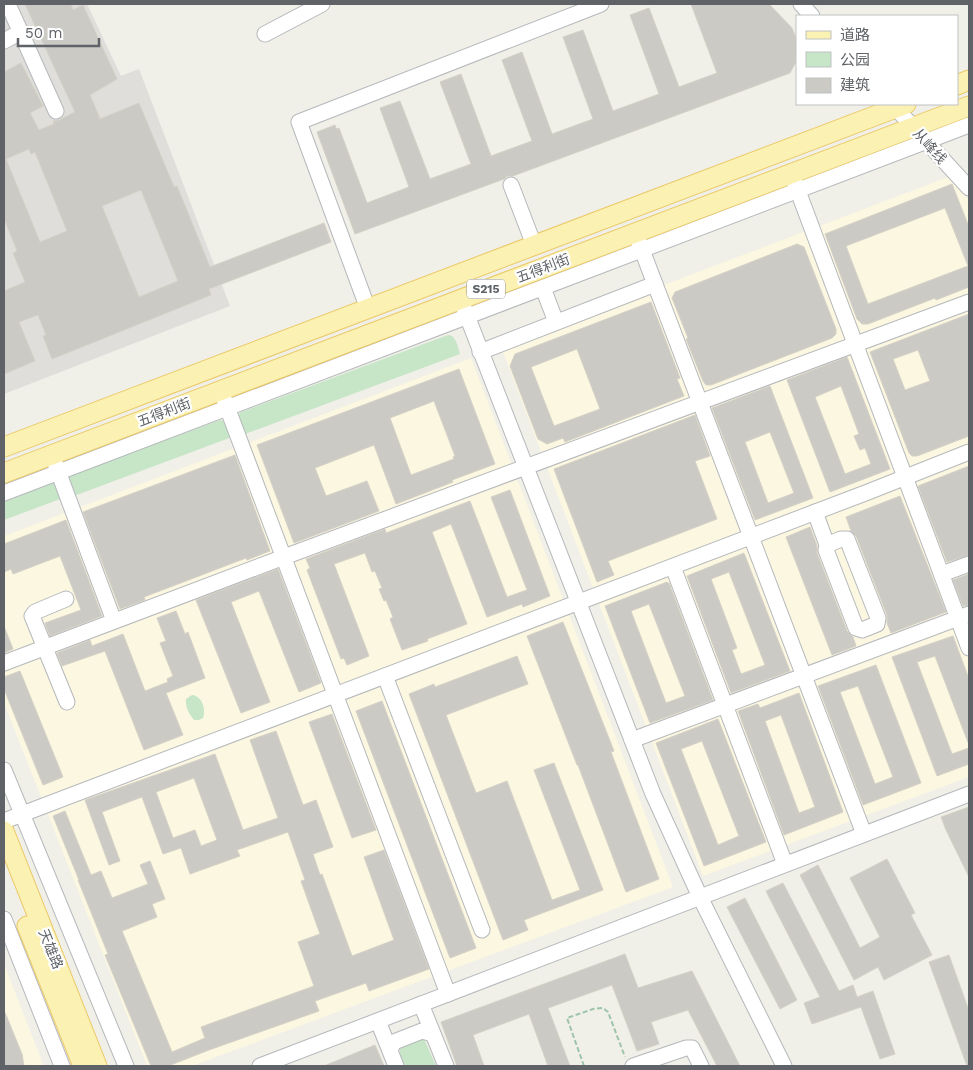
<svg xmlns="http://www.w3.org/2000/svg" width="973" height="1070" font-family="'Work Sans','Noto Sans SC',sans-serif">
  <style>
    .commercial { fill: #fcf7e1 }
    .industrial { fill: #dfdeda }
    .green { fill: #c6e6c7 }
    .building { fill: #cccac4; stroke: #d5d1c6; fill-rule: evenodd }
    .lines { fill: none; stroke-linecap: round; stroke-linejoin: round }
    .minor-casing { stroke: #b5b8bb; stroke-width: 17 }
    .major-casing { stroke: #ebc967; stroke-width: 21 }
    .path { stroke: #9ec4aa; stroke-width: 2; stroke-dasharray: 5 2.5; stroke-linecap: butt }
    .minor { stroke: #fff; stroke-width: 15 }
    .major { stroke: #fbf1b2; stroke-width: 19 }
    .labels { text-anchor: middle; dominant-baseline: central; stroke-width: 4.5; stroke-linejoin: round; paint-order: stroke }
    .shield { fill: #fff; stroke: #8f9295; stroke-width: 1 }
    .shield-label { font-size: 12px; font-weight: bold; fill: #5f6367 }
    .street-label { font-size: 14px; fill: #5f6367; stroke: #fff }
  </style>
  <rect width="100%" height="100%" fill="#f0efe8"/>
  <g class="commercial">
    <polygon points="948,177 969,200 969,777 703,876 501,347"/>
    <polygon points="471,358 673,887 192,1066 147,1066 4,703 4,536"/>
    <polygon points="4,964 44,1066 4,1066"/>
  </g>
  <polygon class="industrial" points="4,4 87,4 121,76 139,69 230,306 4,394"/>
  <g class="green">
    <path d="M448,335c8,0 10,12 12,19l-215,80 -6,-18v-2l2,-2z"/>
    <path d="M220,420c8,0 9,11 12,17l-158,59 -6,-18 3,-3z"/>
    <polygon points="54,481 63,498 4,520 4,499"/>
    <path d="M192,695c10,1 14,14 11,23l-4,2h-5c-5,-6 -9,-13 -8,-21z"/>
    <polygon points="421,1039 424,1039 436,1066 405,1066 400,1054 400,1048 403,1045"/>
  </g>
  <g class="building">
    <path d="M25,4h46l2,6 10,-5 34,74 -27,16 10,24 39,-16 35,84 3,-1 33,81 114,-44 7,19 -122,47 2,6 -159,64 -9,-23 3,-1 -8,-20 -19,7 16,39 -31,13v-83l21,-9 -12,-29 4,-2 -13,-33v-146l17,-9 22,43 -13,7 9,17 15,-6 -1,-3 6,-1 16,-8zM29,149l2,5 4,-2 32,79 -27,11 -34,-83zM141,190l37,91 -39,16 -37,-91z"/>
    <polygon points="691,4 769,4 792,28 797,41 797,60 790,73 513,176 507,176 504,179 355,234 317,132 335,125 336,129 339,128 367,203 409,187 380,108 400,101 430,179 471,164 440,82 461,74 491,156 532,141 502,60 522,52 552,134 593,119 563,37 583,30 613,111 659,94 630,15 649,8 679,87 717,73"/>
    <path d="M952,184l17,43v60l-33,13 -1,-2 -67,26h-6l-5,-5 -32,-85zM945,208l23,58 -100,38 -22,-58z"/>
    <polygon points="797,244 804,247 836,329 836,334 832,338 711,385 706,385 703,381 686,339 688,338 672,298 675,292"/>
    <path d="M651,302l29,76 -3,1 7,17 -119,46 -2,-4 -16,6 -9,-5 -28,-73 5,-12zM577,349l23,60 -46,17 -23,-59z"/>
    <path d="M969,314v122l-52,20h-5l-3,-3 -39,-101zM918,350l12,31 -25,9 -12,-31z"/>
    <path d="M847,357l43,112 -60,23 -43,-112zM841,386l18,48 -5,2 6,14 5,-2 6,16 -26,10 -30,-77z"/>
    <path d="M459,369l36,95 -43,16 1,2 -57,22 -22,-59 -59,23 11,28 41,-15 12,30 -85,32 -37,-98zM434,401l21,55 -2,1 1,2 -43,16 -21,-57z"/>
    <path d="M770,386l43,112 -58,22 -43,-112zM770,432l24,61 -26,10 -23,-61z"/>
    <polygon points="695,415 710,456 695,461 717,519 608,561 614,575 597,582 554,469"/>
    <polygon points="235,455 270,551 247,560 246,558 144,597 145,600 120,609 83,512"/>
    <polygon points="969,466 969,555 947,562 918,486"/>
    <polygon points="510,490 550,596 523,607 522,604 487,617 451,524 432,532 467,624 427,639 428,641 402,650 390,619 393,617 386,600 384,601 379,589 382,588 375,571 372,572 365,553 334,564 369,656 347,665 344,658 341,659 307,570 310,568 306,559 385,529 386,533 470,501 507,597 527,590 491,497"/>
    <polygon points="900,496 946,612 891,633 887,623 887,615 856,536 851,531 846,517"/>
    <polygon points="66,520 102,616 50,636 45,623 81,610 60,556 13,574 11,569 4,572 4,544"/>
    <polygon points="810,527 817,546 817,553 847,631 853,637 856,646 832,655 786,537"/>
    <path d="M744,553l46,118 -59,22 -44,-117zM729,572l36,93 -24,9 -9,-24 5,-2 -26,-69z"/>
    <polygon points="278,569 321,683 299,692 259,591 231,602 270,702 241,713 196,600"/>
    <polygon points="969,574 969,605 963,606 953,580"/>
    <path d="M667,582l1,1h1l44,117 -63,23 -45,-117zM649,604l36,92 -19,7 -35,-92z"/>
    <polygon points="176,611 185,634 188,632 205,678 166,693 183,735 144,750 105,651 62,666 57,653 90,640 92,646 123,634 145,691 168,682 167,679 173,676 160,643 166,641 157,618"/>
    <polygon points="563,622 614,751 611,752 659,879 626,892 578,765 577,765 527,636"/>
    <polygon points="4,626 13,649 4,653"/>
    <polygon points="953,636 969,679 969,745 935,656 917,662 952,754 969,748 969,764 937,776 892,657"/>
    <polygon points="517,656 528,684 446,715 476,793 507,781 552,900 580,890 534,770 554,763 603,890 524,920 528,930 503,940 409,694 434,684 435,687"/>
    <path d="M876,665l45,118 -58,22 -45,-119zM858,686l35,91 -18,7 -35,-92z"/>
    <polygon points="20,671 63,777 43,785 4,689 4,677"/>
    <path d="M799,693l44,119 -59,23 -46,-124 20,-7 2,4zM781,715l34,92 -16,6 -34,-92z"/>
    <polygon points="382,701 476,948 450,958 356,711"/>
    <polygon points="332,714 376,830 352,838 309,722"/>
    <path d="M718,719l48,123 -62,24 -48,-123zM702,741l37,95 -21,9 -37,-96z"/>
    <path d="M276,731l27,74 13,-5 17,47 -20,7 7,21 2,-1 30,82 42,-16 -30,-83 20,-7 45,119 -60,22 -3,-8 -51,18 4,10 -110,39 -41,16h-17l-46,-111 3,-1 -30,-74h1l-26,-64 12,-5 26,64 10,-4 11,27 36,-14 -8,-19 10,-4 15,38 -13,5 5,13 -35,14 50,121 33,-14 -4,-11 113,-41 -16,-44 22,-8 -19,-53 4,-1 -17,-48 -51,18 3,6 -50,18 -9,-26 -18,6 -21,-57 -40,15 18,49 -11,4 -24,-65 130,-46 28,76 35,-12 -28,-78zM194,778l23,62 -16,6 -6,-16 -22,8 -17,-46z"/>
    <polygon points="969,807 969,877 946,830 941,817"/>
    <polygon points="887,859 915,913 911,915 932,955 884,980 878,967 854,980 800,875 818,865 860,948 880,937 850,878"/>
    <polygon points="783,883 839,991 853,985 857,997 873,991 895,1054 880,1059 861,1007 812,1024 804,1003 820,997 766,891"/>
    <polygon points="745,898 797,1000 780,1009 727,907"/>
    <polygon points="625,954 638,988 692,971 740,1066 717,1066 688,1010 651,1022 659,1044 637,1051 612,985 548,1008 570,1066 548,1066 529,1014 473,1035 484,1066 457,1066 441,1022"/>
    <polygon points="949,955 969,1011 969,1066 967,1066 929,962"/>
    <polygon points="4,1010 22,1054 24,1066 4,1066"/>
    <polygon points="375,1045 384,1066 324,1066"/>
  </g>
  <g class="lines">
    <g class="minor-casing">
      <g id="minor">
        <polyline points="8,4 56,111"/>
        <polyline points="801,4 812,16"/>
        <polyline points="265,34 322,4"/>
        <polyline points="4,41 21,32"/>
        <polyline points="892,104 969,188"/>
        <polyline points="795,183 969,648"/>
        <polyline points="511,185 534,245"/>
        <polyline points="639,242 864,834"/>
        <polyline points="543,288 556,322"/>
        <polyline points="464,308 653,794 700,897 784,1066"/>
        <polyline points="368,309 299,122 601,4"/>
        <polyline points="480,352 655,284"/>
        <polyline points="224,399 448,994"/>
        <polyline points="55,463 114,621"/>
        <polyline points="4,493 969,125"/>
        <polyline points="815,512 827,545 826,550 856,628 862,630 877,624 878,618 847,539 841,539 827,545"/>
        <polyline points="673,567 785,864"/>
        <polyline points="942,574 969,564"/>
        <polyline points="66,599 35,612 32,616 67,702"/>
        <polyline points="4,663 284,557 969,302"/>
        <polyline points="385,676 482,930"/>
        <polyline points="632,740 969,614"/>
        <polyline points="4,770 126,1066"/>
        <polyline points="4,821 868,492 969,452"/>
        <polyline points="4,919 62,1066"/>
        <polyline points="421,1004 446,1066"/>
        <polyline points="378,1021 396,1066"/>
        <polyline points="390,1050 394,1042 422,1031 433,1034"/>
        <polyline points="260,1066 969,794"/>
        <polyline points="633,1066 686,1048 692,1048 701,1066"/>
      </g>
    </g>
    <g class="major-casing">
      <g id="major">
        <polyline points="957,85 969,80"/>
        <polyline points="4,447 906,104"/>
        <polyline points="4,473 969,106"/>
        <polyline points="4,831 97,1066"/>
        <polyline points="27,926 83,1066"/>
      </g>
    </g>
    <polyline class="path" points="584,1066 567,1018 593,1009 603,1008 608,1012 625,1057"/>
    <use href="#minor" class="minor"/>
    <use href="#major" class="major"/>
  </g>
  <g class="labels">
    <rect class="shield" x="467" y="279.5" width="38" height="19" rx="4"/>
    <g class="shield-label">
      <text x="486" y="289">S215</text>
    </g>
    <g class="street-label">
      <text transform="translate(930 146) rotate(48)">从峰线</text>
      <text transform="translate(543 268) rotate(-21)">五得利街</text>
      <text transform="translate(164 412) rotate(-21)">五得利街</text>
      <text transform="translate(51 949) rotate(68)">天雄路</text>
    </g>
  </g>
  <rect width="973" height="1070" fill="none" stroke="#5f6367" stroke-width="10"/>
  <rect x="796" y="15" width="162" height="90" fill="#ffffff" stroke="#bfc1c2"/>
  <rect x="806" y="31" width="25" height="8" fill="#fbf1b2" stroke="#bfc1c2"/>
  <text x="840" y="40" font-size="15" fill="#5f6367">道路</text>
  <rect x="806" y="52" width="25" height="15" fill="#c6e6c7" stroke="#bfc1c2"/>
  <text x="840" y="65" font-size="15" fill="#5f6367">公园</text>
  <rect x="806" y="78" width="25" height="15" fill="#cccac4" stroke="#bfc1c2"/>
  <text x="840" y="90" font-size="15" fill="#5f6367">建筑</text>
  <path d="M18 38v8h81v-8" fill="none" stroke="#5f6367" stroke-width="2.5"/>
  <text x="25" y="38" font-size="15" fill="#5f6367" stroke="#ffffff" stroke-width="4" paint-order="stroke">50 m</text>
</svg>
